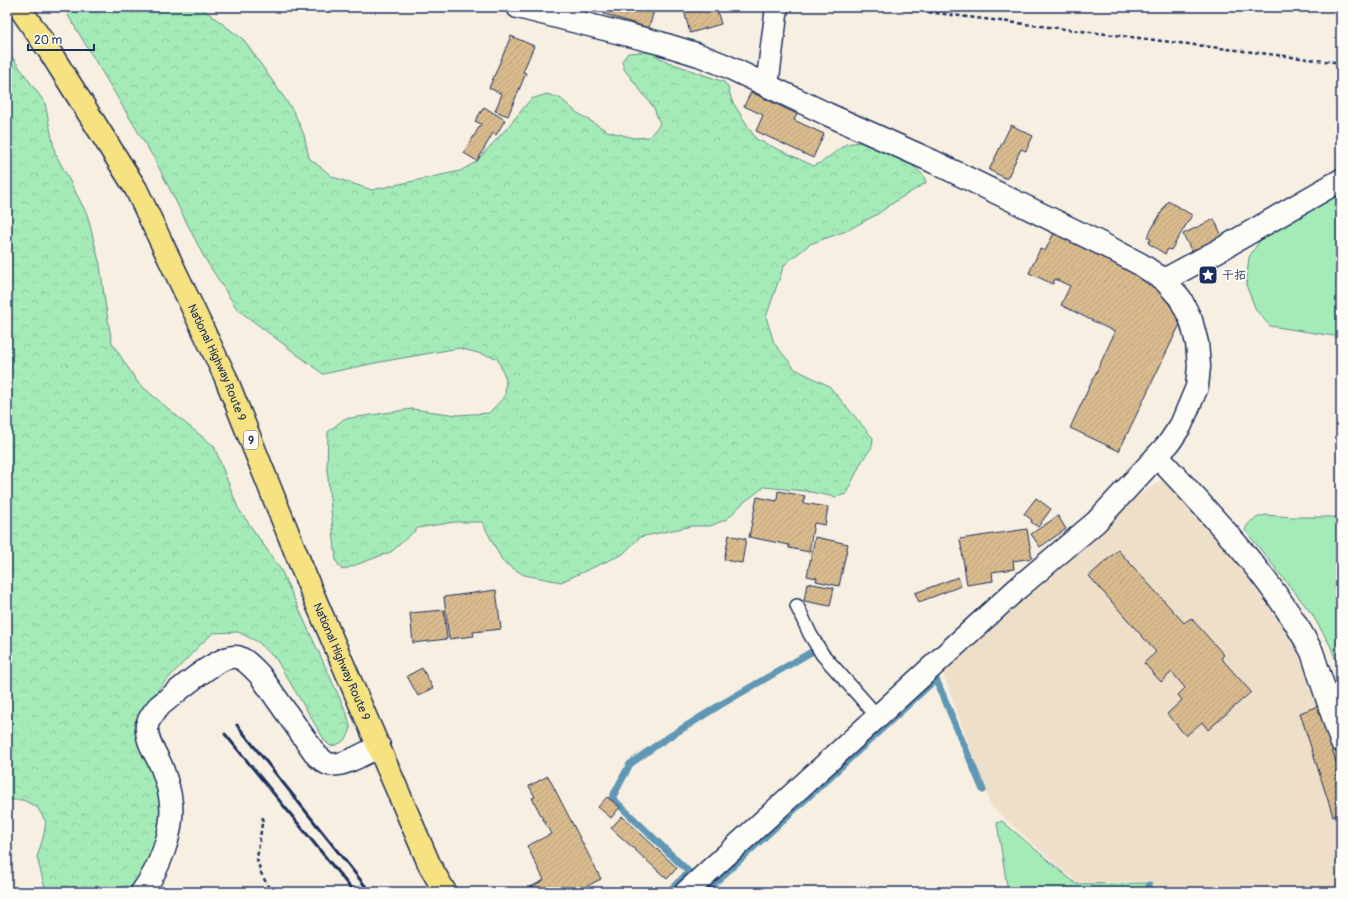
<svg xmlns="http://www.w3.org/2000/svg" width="1348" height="899" font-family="Pangolin,'Klee One',sans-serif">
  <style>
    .built { fill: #eedfc9 }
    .grass { fill: #a5ebb7; stroke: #608d8a }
    .forest { fill: url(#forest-crowns); stroke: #608d8a }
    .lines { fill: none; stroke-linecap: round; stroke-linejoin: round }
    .stream { stroke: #6197b4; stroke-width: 7 }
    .building { fill: url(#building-hatch); stroke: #1b2f5e }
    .lane-casing { stroke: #1b2f5e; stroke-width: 16 }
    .street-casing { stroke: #1b2f5e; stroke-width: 25 }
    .highway-casing { stroke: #1b2f5e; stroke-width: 25 }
    .path { stroke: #1b2f5e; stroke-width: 2.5; stroke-dasharray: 4 3; stroke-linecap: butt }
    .lane { stroke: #fdfcf7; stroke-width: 13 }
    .street { stroke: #fdfcf7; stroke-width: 22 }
    .highway { stroke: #f7e281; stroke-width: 22 }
    .rail { stroke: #1b2f5e; stroke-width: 3 }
    .labels { text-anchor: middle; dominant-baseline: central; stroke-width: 4; stroke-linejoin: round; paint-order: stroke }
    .shield { fill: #fdfcf7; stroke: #5f6c8c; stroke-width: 1 }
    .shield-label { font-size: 11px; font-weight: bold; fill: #1b2f5e }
    .poi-label { font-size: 12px; font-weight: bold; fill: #1b2f5e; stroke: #fdfcf7; text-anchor: start }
    .street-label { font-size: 12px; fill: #1b2f5e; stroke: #fdfcf7 }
  </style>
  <defs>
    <pattern id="forest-crowns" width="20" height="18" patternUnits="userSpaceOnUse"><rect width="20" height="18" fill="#a5ebb7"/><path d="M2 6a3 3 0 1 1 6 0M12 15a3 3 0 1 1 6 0" fill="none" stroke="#8dcaa0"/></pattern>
    <pattern id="building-hatch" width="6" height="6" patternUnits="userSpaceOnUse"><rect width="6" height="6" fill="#dabb8e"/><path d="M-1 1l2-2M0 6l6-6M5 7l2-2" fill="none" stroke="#baa17d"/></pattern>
  </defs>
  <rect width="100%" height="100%" fill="#f6efe2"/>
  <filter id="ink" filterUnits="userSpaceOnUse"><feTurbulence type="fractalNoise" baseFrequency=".025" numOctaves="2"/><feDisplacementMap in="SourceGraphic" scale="8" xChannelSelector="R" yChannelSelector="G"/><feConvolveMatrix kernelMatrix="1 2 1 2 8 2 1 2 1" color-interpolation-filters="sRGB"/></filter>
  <g filter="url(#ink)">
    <polygon class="built" points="1162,480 1236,561 1305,659 1341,772 1341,892 1154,892 1152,881 1077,883 991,806 942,670 1132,500"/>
    <g class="grass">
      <polygon points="1341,192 1341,337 1270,326 1256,310 1246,285 1249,257 1263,236"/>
      <path d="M1266,515l26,2h49v156l-11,-28 -18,-31 -67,-84c4,-10 12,-13 21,-15z"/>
      <polygon points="1002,821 1076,884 1147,883 1149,892 1008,892 997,823"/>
    </g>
    <g class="forest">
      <polygon points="63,7 200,7 244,40 294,112 304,135 309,158 333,177 372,190 460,171 476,162 507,128 531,99 547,94 560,98 576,112 607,131 634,138 649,137 660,124 654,108 624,69 622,61 628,53 641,52 651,53 668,62 724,82 728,87 732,101 756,139 814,166 822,162 846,144 860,142 911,164 924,176 926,183 899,199 876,215 846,231 810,244 784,265 766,317 774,343 795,369 829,386 873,438 872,447 862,461 846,494 836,497 805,491 764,487 743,503 727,519 710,526 692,526 640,537 623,554 561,582 524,575 503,562 482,522 454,522 418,528 391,552 342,570 336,561 327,468 328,432 344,419 412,409 457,415 489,413 505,396 506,379 497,358 459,348 380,362 323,374 237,309 204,257 155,160"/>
      <path d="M7,50l38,53 10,50 32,61 13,51 5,37 7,41 26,40 47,40 29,23 24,62 43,62 66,144c1,5 4,12 3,17 -3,9 -10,14 -20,15l-5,-5 -49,-82 -18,-17 -20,-10 -25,1 -13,12 -40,42 -19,27 17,64 3,27 -4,40 -21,47h-90l-9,-35 6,-19 3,-16 -9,-15 -14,-7h-16z"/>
    </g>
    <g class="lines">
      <g class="stream">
        <polyline points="1149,885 1150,892"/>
        <polyline points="668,892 689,872 612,798 630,764 661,742 720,705 813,651"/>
        <polyline points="705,892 936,679 983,790"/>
      </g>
    </g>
    <g class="building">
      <polygon points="606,7 655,7 649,28 604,14"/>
      <polygon points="683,7 716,7 721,24 690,33"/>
      <polygon points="511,36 534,46 523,72 526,73 508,116 495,111 502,94 489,88"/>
      <polygon points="751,92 797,114 794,120 824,134 813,158 756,131 763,115 744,106"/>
      <polygon points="484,107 505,120 496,135 493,133 477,161 464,153 481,124 475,121"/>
      <polygon points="1011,125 1033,136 1026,151 1021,149 1007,179 989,170"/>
      <polygon points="1168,201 1192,215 1171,250 1168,249 1165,254 1148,243 1151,239 1147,237"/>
      <polygon points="1214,219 1223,238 1193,254 1183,234"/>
      <polygon points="1055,231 1145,275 1164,296 1181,322 1119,451 1070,428 1115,332 1061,305 1070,286 1055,279 1053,284 1029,273 1040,249 1045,251"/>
      <polygon points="778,491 805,496 803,503 828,507 825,525 814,523 809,552 789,548 789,545 749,537 757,497 777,501"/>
      <polygon points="1036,498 1051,509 1038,527 1031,522 1032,520 1024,514"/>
      <polygon points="1058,516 1066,529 1040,547 1031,534"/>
      <polygon points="1027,529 1032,558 1013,561 1014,569 992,572 993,581 967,585 960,539"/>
      <polygon points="729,535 746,539 742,563 724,560"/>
      <polygon points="815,537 848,544 839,586 816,581 817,578 807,576"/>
      <polygon points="1118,550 1184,623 1191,618 1224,655 1221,658 1251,692 1208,730 1202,722 1186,736 1167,714 1182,700 1178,695 1185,688 1172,672 1161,682 1144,663 1156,652 1089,576"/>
      <polygon points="958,577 961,586 919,602 915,593"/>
      <polygon points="807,583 834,588 830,606 804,601"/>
      <polygon points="496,590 501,629 473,632 474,636 449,639 444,597"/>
      <polygon points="444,610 447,639 413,643 410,613"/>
      <polygon points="422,668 433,688 418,696 407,676"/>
      <polygon points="1318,706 1341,777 1341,813 1333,816 1300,713"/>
      <polygon points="548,776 601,879 575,892 521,892 544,880 527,846 551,834 532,798 535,797 529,786"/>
      <polygon points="607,797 620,807 611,818 598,807"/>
      <polygon points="622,816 677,868 667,879 611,828"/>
    </g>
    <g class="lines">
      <g class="lane-casing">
        <polyline id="lane" points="797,606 810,634 822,654 878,717"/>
      </g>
      <g class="street-casing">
        <g id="street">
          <polyline points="518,7 660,43 699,55 724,65 827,114 932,161 1104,245 1140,264 1164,280 1180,298 1191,320 1197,343 1199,366 1197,387 1181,425 1169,443 1157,456 1096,522 1018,588 686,892"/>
          <polyline points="767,86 777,7"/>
          <polyline points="1164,280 1223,248 1341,180"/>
          <path d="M1157,456c56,61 116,122 155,196l29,89"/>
          <path d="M142,892c17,-23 32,-60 29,-89 -1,-11 -5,-24 -9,-35 -5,-13 -17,-28 -15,-43 2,-7 7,-13 11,-18 14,-11 61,-53 78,-50 9,1 18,12 24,18l57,81c4,3 7,6 11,8 14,4 39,-12 51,-18"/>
        </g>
      </g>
      <g class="highway-casing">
        <g id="highway">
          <path id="s1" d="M19,7l31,45 86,137 89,187 83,207 122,283 15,26"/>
        </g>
      </g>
      <g class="path">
        <polyline points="887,7 1341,63"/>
        <polyline points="263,817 257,859 261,873 271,892"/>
      </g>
      <use href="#lane" class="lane"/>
      <use href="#street" class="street"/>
      <use href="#highway" class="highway"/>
      <g class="rail">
        <polyline points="237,725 370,892"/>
        <polyline points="225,734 354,892"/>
      </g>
    </g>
  </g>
  <defs>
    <g id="sight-square" transform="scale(1)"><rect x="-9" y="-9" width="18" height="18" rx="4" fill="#1b2f5e" stroke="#fdfcf7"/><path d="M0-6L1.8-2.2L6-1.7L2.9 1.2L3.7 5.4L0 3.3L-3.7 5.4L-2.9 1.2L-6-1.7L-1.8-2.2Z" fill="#fff"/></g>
  </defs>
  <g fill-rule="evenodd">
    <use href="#sight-square" x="1208" y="275"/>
  </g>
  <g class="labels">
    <rect class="shield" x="244" y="431" width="14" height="18" rx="3"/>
    <g class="shield-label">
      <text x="251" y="440">9</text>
    </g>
    <g class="poi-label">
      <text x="1222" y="275">干拓</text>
    </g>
    <g class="street-label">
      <text stroke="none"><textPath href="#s1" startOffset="408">National Highway Route 9</textPath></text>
      <text stroke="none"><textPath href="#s1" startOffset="732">National Highway Route 9</textPath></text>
    </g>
  </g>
  <rect width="1348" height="899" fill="none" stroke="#fdfcf7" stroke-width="24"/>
  <rect x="12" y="12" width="1324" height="875" fill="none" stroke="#1b2f5e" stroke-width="1.5" filter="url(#ink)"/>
  <path d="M28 44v6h66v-6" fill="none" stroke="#1b2f5e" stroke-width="2"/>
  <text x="34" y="44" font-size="12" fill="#1b2f5e" stroke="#fdfcf7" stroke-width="3" paint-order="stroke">20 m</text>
</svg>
